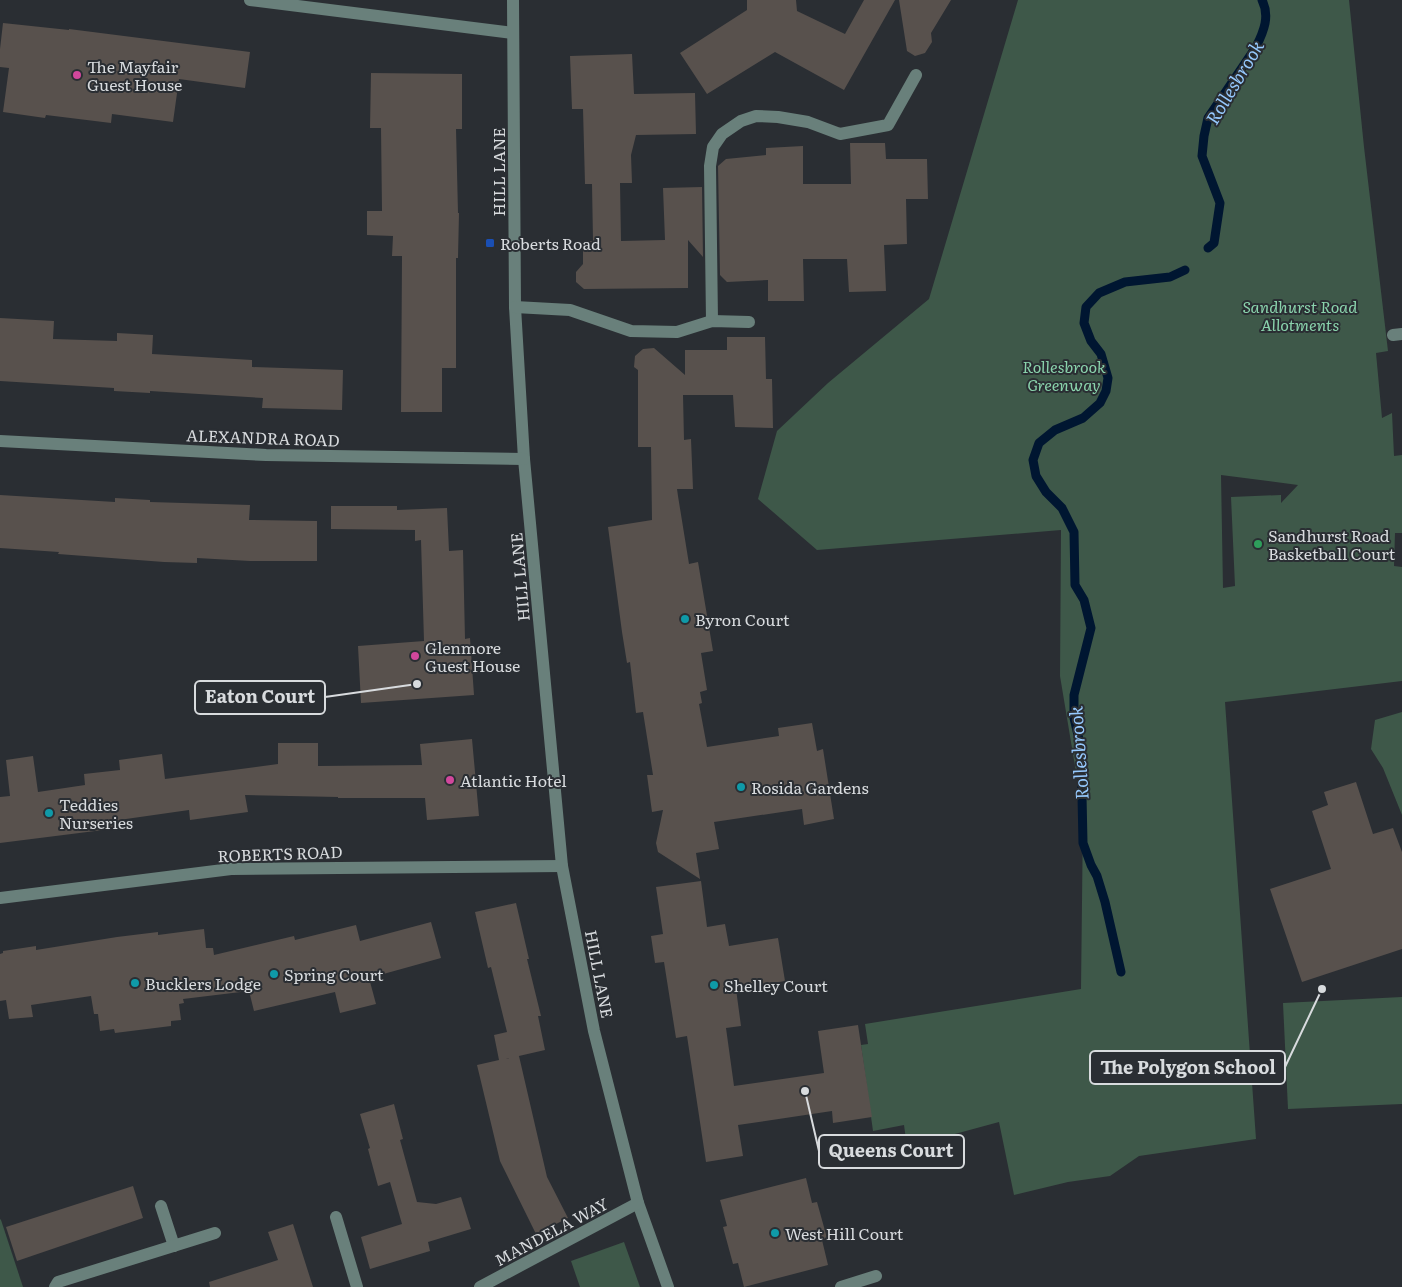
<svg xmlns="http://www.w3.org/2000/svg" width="1402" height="1287" font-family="Literata,serif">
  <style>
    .green { fill: #3e5849; fill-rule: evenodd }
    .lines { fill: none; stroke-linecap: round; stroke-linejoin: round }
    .stream { stroke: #001631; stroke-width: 9 }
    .building { fill: #58514d }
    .minor { stroke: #69807b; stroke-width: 12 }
    .hotel-dot { fill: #d1479c; stroke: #2a2e33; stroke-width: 2 }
    .transit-dot { fill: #1a4fb4; stroke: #2a2e33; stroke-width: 2 }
    .leisure-dot { fill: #2e9e5b; stroke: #2a2e33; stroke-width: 2 }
    .culture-dot { fill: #0f9aa8; stroke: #2a2e33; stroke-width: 2 }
    .labels { text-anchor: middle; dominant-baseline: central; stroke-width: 4; stroke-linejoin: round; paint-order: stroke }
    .poi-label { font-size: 16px; fill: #d8dbde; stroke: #2a2e33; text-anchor: start }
    .street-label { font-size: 16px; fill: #d8dbde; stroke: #2a2e33 }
    .park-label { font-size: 16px; font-style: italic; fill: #8ad3ac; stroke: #2a2e33 }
    .water-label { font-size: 18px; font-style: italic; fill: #96c9fe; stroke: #2a2e33 }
    .leader { fill: none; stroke: #d8dbde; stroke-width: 2 }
    .callout-dot { fill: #d8dbde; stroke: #2a2e33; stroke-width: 2 }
    .callout { fill: #2a2e33; stroke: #d8dbde; stroke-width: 2 }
    .callout-label { font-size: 18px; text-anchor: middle; font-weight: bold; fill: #d8dbde }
  </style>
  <rect width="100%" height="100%" fill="#2a2e33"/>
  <g class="green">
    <path d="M1018,0h331l15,147 24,204 -12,2 6,65 10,-5 2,43 8,-1v78h-7l-1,33 8,1v114l-177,21 31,437 -117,17 -29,20 -42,6 -54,13 -15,-73 -92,25 -3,-22 -31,6 -12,-86 7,-1 -3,-20 216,-35 2,-175 -23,-138 1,-146 -244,20 -59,-51 19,-68 51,-48 101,-84zM1221,475l77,10 -17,18v-8l-50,2 4,89 -12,2z"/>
    <polygon points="1402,712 1402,815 1383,768 1371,749 1375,720"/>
    <polygon points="1402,997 1402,1104 1288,1109 1283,1003"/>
    <polygon points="0,1219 1,1220 23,1287 0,1287"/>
    <polygon points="624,1242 640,1287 580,1287 571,1261"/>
  </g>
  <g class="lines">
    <g class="stream">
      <path d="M1208,248l6,-5 6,-40 -18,-47 2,-20 4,-18 48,-71c8,-16 14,-31 6,-47"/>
      <polyline points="1121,972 1105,902 1097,876 1091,865 1083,843 1081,748 1074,718 1074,695 1091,628 1084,600 1075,585 1074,532 1062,508 1046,492 1036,476 1033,460 1039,443 1055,430 1083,418 1100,403 1106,391 1108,378 1101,354 1091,341 1084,323 1086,307 1099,293 1125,282 1170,277 1185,270"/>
    </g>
  </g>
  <g class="building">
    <polygon points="747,0 796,0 797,11 845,34 864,0 895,0 844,90 775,52 707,94 680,53 747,10"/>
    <polygon points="899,0 951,0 931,33 932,42 925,53 915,56 907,51"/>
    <polygon points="3,23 69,30 69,29 250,52 245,88 179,79 173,122 112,114 111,123 46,115 45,118 3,112 9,68 0,67 0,49"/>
    <polygon points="632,54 634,94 695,93 696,134 636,135 631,155 632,183 620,183 621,241 665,240 663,188 702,187 703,257 688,240 688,288 584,289 576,282 576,272 583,264 583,241 593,241 592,184 585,184 583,109 572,109 570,56"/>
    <polygon points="371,73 462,74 462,129 456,129 458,213 459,213 458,258 456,258 456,368 442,368 442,412 401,412 402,256 392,256 393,236 367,235 367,211 382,211 381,128 370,128"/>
    <polygon points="850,143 885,143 886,159 927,159 928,199 906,199 907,244 884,245 886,291 849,292 847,259 803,259 804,301 768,301 768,280 727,282 720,275 718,166 726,159 766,155 766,148 803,146 803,184 851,184"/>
    <polygon points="0,318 54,321 53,339 117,341 117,333 153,335 152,354 252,360 252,367 343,370 342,410 262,408 263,398 150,391 150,393 114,391 114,388 0,381"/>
    <polygon points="727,337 765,337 766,379 772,379 773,428 735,427 733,395 683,395 684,440 691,439 693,489 677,489 678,496 689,564 698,562 713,651 701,653 707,690 700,692 702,703 699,704 707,747 779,736 778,728 812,723 817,751 823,749 834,819 804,825 802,809 714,822 719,849 696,853 700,879 658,852 656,843 663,810 652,812 647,775 653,775 643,712 636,713 630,662 627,663 622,632 608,527 652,520 651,447 638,447 638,370 634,367 635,356 643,349 654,348 685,375 685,350 727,350"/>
    <polygon points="0,495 115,502 115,498 150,500 150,502 250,505 249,520 317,521 317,561 250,561 197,558 197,563 164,562 58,554 59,552 0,548"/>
    <polygon points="331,506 397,506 397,510 447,508 449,551 463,550 465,639 470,638 474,695 361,703 358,646 424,641 421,540 415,541 415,530 331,529"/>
    <polygon points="472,739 479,816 427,820 425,798 338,798 338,797 245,795 248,812 190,820 189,810 119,820 119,828 0,843 0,797 10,796 6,760 33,756 38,792 85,785 84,774 120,770 119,760 162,754 165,779 278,764 278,743 318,743 318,766 422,765 420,744"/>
    <polygon points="1356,782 1373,834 1393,828 1402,852 1402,949 1302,982 1270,889 1331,869 1312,811 1328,805 1324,792"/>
    <polygon points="701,881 707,927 725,924 729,946 778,938 785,981 736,989 741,1026 726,1028 734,1086 824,1073 818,1031 858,1025 872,1117 833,1123 832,1111 738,1125 743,1156 706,1162 687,1036 676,1038 664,962 655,963 651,936 663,934 656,887"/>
    <polygon points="516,903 529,959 527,959 541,1016 538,1016 545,1050 506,1059 519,1056 547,1177 568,1218 536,1234 500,1161 477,1065 499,1060 494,1035 507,1032 491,967 488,968 475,912"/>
    <polygon points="431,922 441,958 369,978 376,1004 340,1013 335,992 254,1011 249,991 183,999 184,1003 179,1004 181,1020 171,1021 171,1026 115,1033 114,1029 100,1031 98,1014 94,1014 91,996 31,1005 33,1017 9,1019 6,1000 0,1001 0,954 3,953 3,951 36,946 36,950 117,937 158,932 158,935 204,929 206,948 213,948 214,955 294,936 295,940 356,925 360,941"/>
    <polygon points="394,1104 403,1139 400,1140 417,1202 436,1204 461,1197 471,1229 428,1242 430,1251 370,1269 361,1237 402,1224 390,1182 378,1186 368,1149 370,1148 360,1114"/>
    <polygon points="806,1178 812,1203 817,1202 827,1238 822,1240 828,1265 744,1287 738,1263 733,1264 723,1227 727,1226 720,1200"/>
    <polygon points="133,1186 143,1218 17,1261 6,1227"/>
    <polygon points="293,1224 313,1287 210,1287 209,1282 278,1260 268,1232"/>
  </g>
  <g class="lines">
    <g class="minor">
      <polyline points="250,0 513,33"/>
      <polyline points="513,0 515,307 524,459 562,866 594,1031 638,1203 668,1287"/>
      <polyline points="515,307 570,310 631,331 677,332 712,321 749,322"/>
      <polyline points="712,321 710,166 713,147 722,134 741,121 756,116 778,117 808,122 840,134 888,125 916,75"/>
      <polyline points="1393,335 1402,334"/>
      <polyline points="0,441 266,455 524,459"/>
      <polyline points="0,898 231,869 562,866"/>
      <polyline points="161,1206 174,1246"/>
      <polyline points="336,1217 357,1287"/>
      <polyline points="55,1287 58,1282 215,1233"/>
      <polyline points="480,1287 638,1203"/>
      <polyline points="841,1287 876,1276"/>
    </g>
  </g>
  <g class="hotel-dot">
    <circle cx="77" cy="75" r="5"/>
    <circle cx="415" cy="656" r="5"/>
    <circle cx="450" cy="780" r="5"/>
  </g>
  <rect class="transit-dot" x="485" y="238" width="10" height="10" rx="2.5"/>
  <circle class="leisure-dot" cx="1258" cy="544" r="5"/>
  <g class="culture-dot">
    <circle cx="685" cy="619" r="5"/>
    <circle cx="741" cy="787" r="5"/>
    <circle cx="49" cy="813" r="5"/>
    <circle cx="274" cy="974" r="5"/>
    <circle cx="135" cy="983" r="5"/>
    <circle cx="714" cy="985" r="5"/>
    <circle cx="775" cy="1233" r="5"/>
  </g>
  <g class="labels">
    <g class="poi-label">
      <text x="87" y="66">The Mayfair<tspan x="87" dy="18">Guest House</tspan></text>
      <text x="500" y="243">Roberts Road</text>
      <text x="1268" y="535">Sandhurst Road<tspan x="1268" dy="18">Basketball Court</tspan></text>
      <text x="695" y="619">Byron Court</text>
      <text x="425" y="647">Glenmore<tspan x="425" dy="18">Guest House</tspan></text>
      <text x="460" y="780">Atlantic Hotel</text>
      <text x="751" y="787">Rosida Gardens</text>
      <text x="59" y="804">Teddies<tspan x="59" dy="18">Nurseries</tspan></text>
      <text x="284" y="974">Spring Court</text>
      <text x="145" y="983">Bucklers Lodge</text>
      <text x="724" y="985">Shelley Court</text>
      <text x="785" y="1233">West Hill Court</text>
    </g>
    <g class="street-label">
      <text transform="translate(498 172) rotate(-90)">HILL LANE</text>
      <text transform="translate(263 437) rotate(2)">ALEXANDRA ROAD</text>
      <text transform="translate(519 577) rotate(-95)">HILL LANE</text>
      <text transform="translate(280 853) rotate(-2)">ROBERTS ROAD</text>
      <text transform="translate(600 974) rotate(79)">HILL LANE</text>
      <text transform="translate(551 1231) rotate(-28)">MANDELA WAY</text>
    </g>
    <g class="park-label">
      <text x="1300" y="306">Sandhurst Road<tspan x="1300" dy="18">Allotments</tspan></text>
      <text x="1064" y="366">Rollesbrook<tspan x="1064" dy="18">Greenway</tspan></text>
    </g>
    <g class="water-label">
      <text transform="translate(1234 82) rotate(-59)">Rollesbrook</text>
      <text transform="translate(1078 753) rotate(-94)">Rollesbrook</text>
    </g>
  </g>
  <path class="leader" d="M417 684L325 697M1322 989L1285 1067M805 1091L819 1151"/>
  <g class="callout-dot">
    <circle cx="417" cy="684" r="5"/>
    <circle cx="1322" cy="989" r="5"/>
    <circle cx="805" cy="1091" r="5"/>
  </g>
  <g class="callout">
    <rect x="195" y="681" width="130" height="33" rx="5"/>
    <rect x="1090" y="1051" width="195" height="33" rx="5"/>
    <rect x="819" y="1135" width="145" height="33" rx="5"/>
  </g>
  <g class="callout-label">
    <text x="260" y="703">Eaton Court</text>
    <text x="1188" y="1074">The Polygon School</text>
    <text x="891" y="1157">Queens Court</text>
  </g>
</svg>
